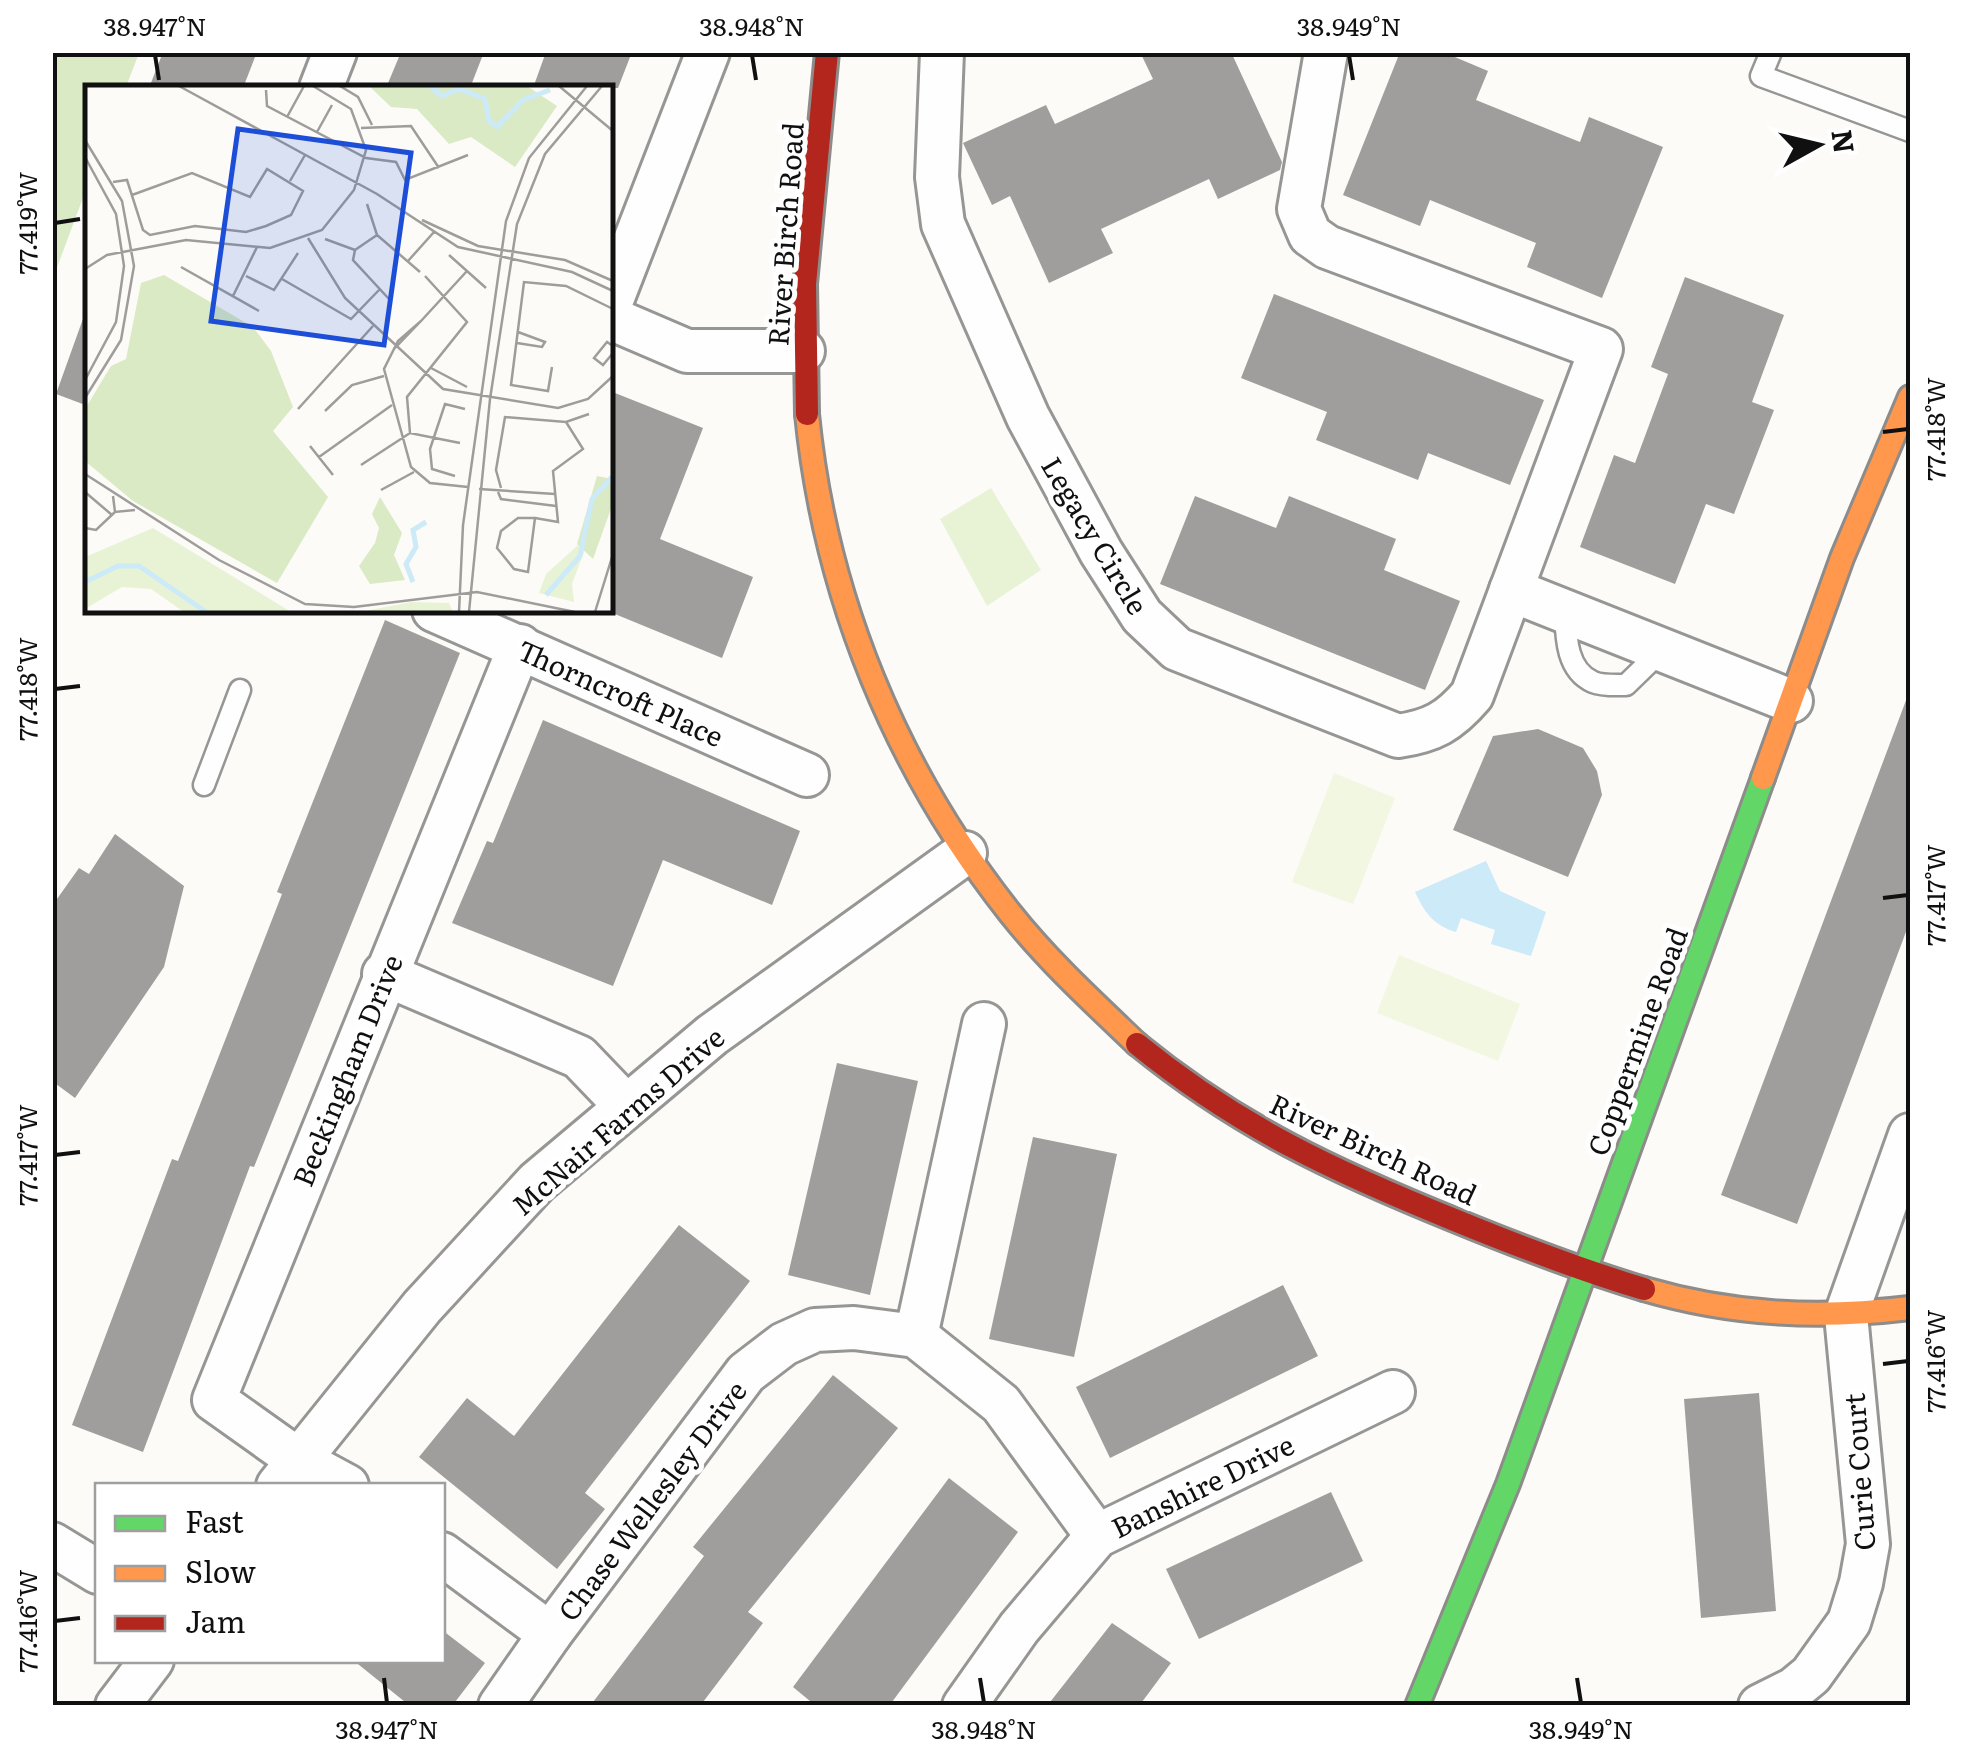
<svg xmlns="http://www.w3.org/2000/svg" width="1963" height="1758" font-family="Literata,serif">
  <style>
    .green { fill: #e8f3d6 }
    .forest { fill: #d9eac4 }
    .pitch { fill: #f1f7e0 }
    .water { fill: #cceaf8 }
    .building { fill: #a09e9c }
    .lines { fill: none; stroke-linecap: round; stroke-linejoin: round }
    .lane-casing { stroke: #969694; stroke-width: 25 }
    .street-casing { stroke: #969694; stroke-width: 48 }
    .fast-casing { stroke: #8d8c8b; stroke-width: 28 }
    .slow-casing { stroke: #8d8c8b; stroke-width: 28 }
    .jam-casing { stroke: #8d8c8b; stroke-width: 28 }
    .lane { stroke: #fffefe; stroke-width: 20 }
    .street { stroke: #fffefe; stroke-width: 42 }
    .fast { stroke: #63d668; stroke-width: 22 }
    .slow { stroke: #ff974d; stroke-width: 22 }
    .jam { stroke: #b3261e; stroke-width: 22 }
    .ticks { fill: none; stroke: #101010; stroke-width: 4 }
    .labels { text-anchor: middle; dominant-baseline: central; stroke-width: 10; stroke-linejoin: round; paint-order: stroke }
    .street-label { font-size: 28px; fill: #101010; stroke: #fff }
    .inset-river { fill: none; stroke: #cceaf8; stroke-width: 5 }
    .inset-road { fill: none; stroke: #9e9d9b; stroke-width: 2.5 }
    .view { fill: #1d4ed8; fill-opacity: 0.15; stroke: #1d4ed8; stroke-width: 5 }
    .inset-edge { fill: none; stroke: #101010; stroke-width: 5 }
    .neatline { fill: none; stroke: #101010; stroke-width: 4 }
    .ticks-label { font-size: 25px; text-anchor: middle; fill: #101010 }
  </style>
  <rect width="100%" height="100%" fill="#fcfbf7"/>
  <polygon class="green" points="991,488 1041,570 987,606 940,519"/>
  <polygon class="forest" points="53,52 139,53 126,87 88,88 87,187 53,278"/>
  <g class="pitch">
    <polygon points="1334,773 1395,798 1353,904 1292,882"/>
    <polygon points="1399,955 1520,1004 1498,1061 1377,1013"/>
  </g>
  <path class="water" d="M1486,861l14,30 46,21 -15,44 -40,-12 4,-14 -34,-12 -5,14c-23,-7 -31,-19 -41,-40z"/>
  <g class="building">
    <polygon points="163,52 257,52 243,88 149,88"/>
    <polygon points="401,52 484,52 470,88 386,88"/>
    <polygon points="546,52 632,52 618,88 533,88"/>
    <polygon points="1140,52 1231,52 1282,162 1280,170 1218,199 1209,179 1101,229 1113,253 1049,283 1010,196 992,205 963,143 1046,105 1055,124 1153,79"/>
    <polygon points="1400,52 1443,52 1488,71 1476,100 1580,142 1589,117 1663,147 1602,298 1527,267 1536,243 1430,200 1420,226 1343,195"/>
    <polygon points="1685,277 1784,315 1752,402 1774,410 1734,514 1706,504 1675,584 1580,547 1614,455 1635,463 1668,374 1651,367"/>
    <polygon points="1274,294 1544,400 1510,485 1428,453 1418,480 1316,440 1327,412 1241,378"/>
    <polygon points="84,316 88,316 88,406 56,394"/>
    <polygon points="610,391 703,428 660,539 753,577 722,658 610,612"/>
    <polygon points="1195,496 1276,528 1289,496 1396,539 1384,570 1460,601 1425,690 1160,584"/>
    <polygon points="385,620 460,653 254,1167 250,1166 143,1452 72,1425 172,1159 178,1161 282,894 277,892"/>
    <polygon points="1908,695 1910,696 1910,921 1797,1224 1721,1195"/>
    <polygon points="543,720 800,831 772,905 663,860 613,986 452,923 487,841 493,843"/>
    <polygon points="1538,729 1583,748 1597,771 1602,795 1568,877 1453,830 1493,736"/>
    <polygon points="115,834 184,886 164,967 75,1098 52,1081 52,906 79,868 89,874"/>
    <polygon points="837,1063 918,1081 870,1295 788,1275"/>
    <polygon points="1033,1137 1117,1154 1074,1357 989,1339"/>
    <polygon points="679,1225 750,1281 585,1493 605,1509 557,1569 419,1457 467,1398 514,1436"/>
    <polygon points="1283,1285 1318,1356 1110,1458 1076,1387"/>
    <polygon points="833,1375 898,1428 748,1612 763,1623 700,1706 590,1706 704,1556 693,1547"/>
    <polygon points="1759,1393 1776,1611 1701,1618 1684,1399"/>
    <polygon points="949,1478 1018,1532 889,1706 816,1706 793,1687"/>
    <polygon points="1331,1492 1363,1561 1199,1639 1166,1569"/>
    <polygon points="1112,1623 1171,1663 1139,1706 1047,1706"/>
    <polygon points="442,1630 485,1663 452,1706 410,1706 353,1660 442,1660"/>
  </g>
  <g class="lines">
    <g class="lane-casing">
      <g id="lane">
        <polyline points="1771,52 1761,76 1910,131"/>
        <path d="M1565,611c1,25 1,59 28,71 9,4 24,3 33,3l36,-35"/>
        <polyline points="204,785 240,690"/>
      </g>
    </g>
    <g class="street-casing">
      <g id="street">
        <path d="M942,52l-5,125 6,47 85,193 73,135 41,64 35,33 221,87c34,-5 51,-14 74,-41l129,-346 -274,-102 -17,-12 -11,-26 27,-157"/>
        <polyline points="321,88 335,52"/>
        <polyline points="610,305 708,52"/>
        <polyline points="610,318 687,351 803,351"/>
        <polyline points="1511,590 1791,701"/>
        <polyline points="434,610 807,775"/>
        <polyline points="384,974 579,1057 626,1106"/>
        <polyline points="916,1336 984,1024"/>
        <polyline points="278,1486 422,1307 537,1182 712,1035 965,853"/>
        <polyline points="347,1486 297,1459 214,1400 520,646"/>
        <polyline points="52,1544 98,1572"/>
        <polyline points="442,1554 550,1634"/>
        <polyline points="117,1706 152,1660"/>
        <polyline points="500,1706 550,1634 746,1373 784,1344 815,1330 854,1328 916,1336 1001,1404 1097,1536"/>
        <polyline points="964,1706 1019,1628 1097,1536 1393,1392"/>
        <polyline points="1760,1706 1794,1689 1811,1675 1849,1622 1861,1583 1868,1544 1846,1315 1910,1135"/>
      </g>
    </g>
    <g class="fast-casing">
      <polyline id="fast" points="1417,1706 1508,1484 1763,778"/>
    </g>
    <g class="slow-casing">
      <g id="slow">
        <path d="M807,414c18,183 89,355 203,499 38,48 83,89 127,131"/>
        <polyline points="1763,778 1842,558 1910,397"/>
        <path d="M1644,1289c89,26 174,30 266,19"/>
      </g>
    </g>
    <g class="jam-casing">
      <g id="jam">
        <polyline points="807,414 805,284 827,52"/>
        <path d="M1137,1044c103,84 199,128 320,177 61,25 123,49 187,68"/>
      </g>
    </g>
    <use href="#lane" class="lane"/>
    <use href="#street" class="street"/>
    <use href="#fast" class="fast"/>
    <use href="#slow" class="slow"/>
    <use href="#jam" class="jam"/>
  </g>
  <path class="ticks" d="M155,55l4,25M752,55l4,25M1349,55l4,25M55,223l25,-4M1883,432l25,-3M55,689l25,-3M1883,898l25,-3M55,1155l25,-3M1883,1364l25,-3M55,1621l25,-3M384,1678l3,25M980,1678l4,25M1577,1678l4,25"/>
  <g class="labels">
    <g class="street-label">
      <text transform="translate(784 234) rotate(-86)">River Birch Road</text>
      <text transform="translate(1096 535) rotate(59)">Legacy Circle</text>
      <text transform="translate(621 692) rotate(24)">Thorncroft Place</text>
      <text transform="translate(1636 1041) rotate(-70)">Coppermine Road</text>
      <text transform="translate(346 1070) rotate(-68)">Beckingham Drive</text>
      <text transform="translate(617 1120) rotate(-41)">McNair Farms Drive</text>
      <text transform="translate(1374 1148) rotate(25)">River Birch Road</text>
      <text transform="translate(1858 1472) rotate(-94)">Curie Court</text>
      <text transform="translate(1202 1485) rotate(-26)">Banshire Drive</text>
      <text transform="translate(651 1500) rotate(-53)">Chase Wellesley Drive</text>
    </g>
  </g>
  <g transform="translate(85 85)">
    <rect width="528" height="528" fill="#fcfbf7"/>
    <path d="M68,443l135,82 3,2h-107l-33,-23 -29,-2 -37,22v-52zM493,460l6,7 -12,32 2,18 -35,-9 7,-19zM327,517l37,1 4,9h-94z" fill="#e8f3d6"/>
    <path d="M284,1h158l30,20 -42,61 -44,-30 -22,7 -32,-35 -26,-2zM79,190l89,52 18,24 22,56 -20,24 55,66 -51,86 -144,-82 -48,-40v-52l26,-43 15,-7 15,-76zM512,391l15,3 1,24 -20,56 -16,-15zM295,412l22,36 -8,22 11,25 -35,4 -11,-18 16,-23 4,-15 -7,-14z" fill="#d9eac4"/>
    <path class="inset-river" d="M345,1l12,10 17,-7 26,10 4,22 8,6 26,-27 27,-10M0,497l33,-16h21l67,46M328,497l-7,-18 10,-17 -3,-17 13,-8M461,510l34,-39 12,-57 20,-22"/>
    <path class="inset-road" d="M94,1l198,108 81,53 114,25 41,19M255,1l18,11 14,28M474,1l54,45M181,5l1,16 99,52 30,4 9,18 63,-25M202,32l17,-31M276,43l50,-2 28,42M232,47l15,-27M0,55l37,61 12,65 -13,74 -36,58M0,72l31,57 8,52 -8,56 -31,58M205,96l15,-26M28,97l14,-2 16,50 7,5 45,-9 51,6 20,-6 25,-11 12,-24 -36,-22 -17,28 -58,-24 -60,22M282,119l10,31 43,37M337,135l56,26 87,14 48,21M292,150l-22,15 -2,10 36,39M223,153l37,60 98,91 115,19 30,-9 25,-23M240,154l30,11M364,170l37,33M323,176l26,-29M96,182l78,44M0,184l22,-14 79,-15 84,8 52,-18 32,-40 12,-40 -15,-41 -38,-23M161,191l28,14 24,-37M197,194l69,40 28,-29M148,211l24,-49M336,236l46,-50M432,258l25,4 3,-5 -27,-10M528,261l-6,-4 -13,16 9,7 10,-12M310,263l26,-27 -23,20 -14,28 27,98 19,16 38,4M467,282l-4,24 -37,-6 13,-103 42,4 47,23M346,283l36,19M213,324l75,-83M240,326l27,-26 32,-9M325,348l-3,-36 60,-75 -42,-46M225,361l23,29M234,372l73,-52M276,380l49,-32 50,10M0,389l134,86 86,44 49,3 123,-15 98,20M370,391l-23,-7 -2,-20 15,-45 20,5M416,403l-5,-18 9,-53 61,5 23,-8M394,404l76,5M296,405l33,-18M0,407l27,23M413,407l3,7 55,7M28,411l2,16 20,-2M433,433h17l-7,54 -14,-3 -17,-21 4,-17zM450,433l23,4 -5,-51 30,-22 -17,-27M0,443l11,2 19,-18M374,527l4,-87 43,-304 23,-63 58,-72M384,527l21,-213 27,-175 28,-70 57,-68M510,527l18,-58"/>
    <path class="view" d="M153,44l173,24 -27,192 -173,-24z"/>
    <rect width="528" height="528" class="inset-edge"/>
  </g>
  <rect width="1963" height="1758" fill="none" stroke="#ffffff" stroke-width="110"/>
  <rect x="95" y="1483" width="350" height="180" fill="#ffffff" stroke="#9f9f9f" stroke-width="2.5"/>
  <rect x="115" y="1516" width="50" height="15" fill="#63d668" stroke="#9f9f9f" stroke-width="2.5"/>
  <text x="185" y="1533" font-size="30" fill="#101010">Fast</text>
  <rect x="115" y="1566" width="50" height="15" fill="#ff974d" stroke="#9f9f9f" stroke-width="2.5"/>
  <text x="185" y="1583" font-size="30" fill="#101010">Slow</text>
  <rect x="115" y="1616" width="50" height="15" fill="#b3261e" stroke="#9f9f9f" stroke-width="2.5"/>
  <text x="185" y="1633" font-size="30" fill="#101010">Jam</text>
  <g transform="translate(1818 145) rotate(82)" stroke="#ffffff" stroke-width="8" paint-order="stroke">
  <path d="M0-8L18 38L0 25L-18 38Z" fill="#101010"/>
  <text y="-15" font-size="28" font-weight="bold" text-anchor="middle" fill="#101010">N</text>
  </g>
  <rect x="55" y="55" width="1853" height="1648" class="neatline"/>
  <g class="ticks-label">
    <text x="155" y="36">38.947°N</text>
    <text x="752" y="36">38.948°N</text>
    <text x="1349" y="36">38.949°N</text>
    <text transform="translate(28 223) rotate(-90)" y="9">77.419°W</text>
    <text transform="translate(1936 429) rotate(-90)" y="9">77.418°W</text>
    <text transform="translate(28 689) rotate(-90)" y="9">77.418°W</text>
    <text transform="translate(1936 895) rotate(-90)" y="9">77.417°W</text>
    <text transform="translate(28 1155) rotate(-90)" y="9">77.417°W</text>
    <text transform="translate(1936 1361) rotate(-90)" y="9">77.416°W</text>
    <text transform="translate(28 1621) rotate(-90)" y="9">77.416°W</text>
    <text x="387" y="1739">38.947°N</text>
    <text x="984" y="1739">38.948°N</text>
    <text x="1581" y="1739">38.949°N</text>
  </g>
</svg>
